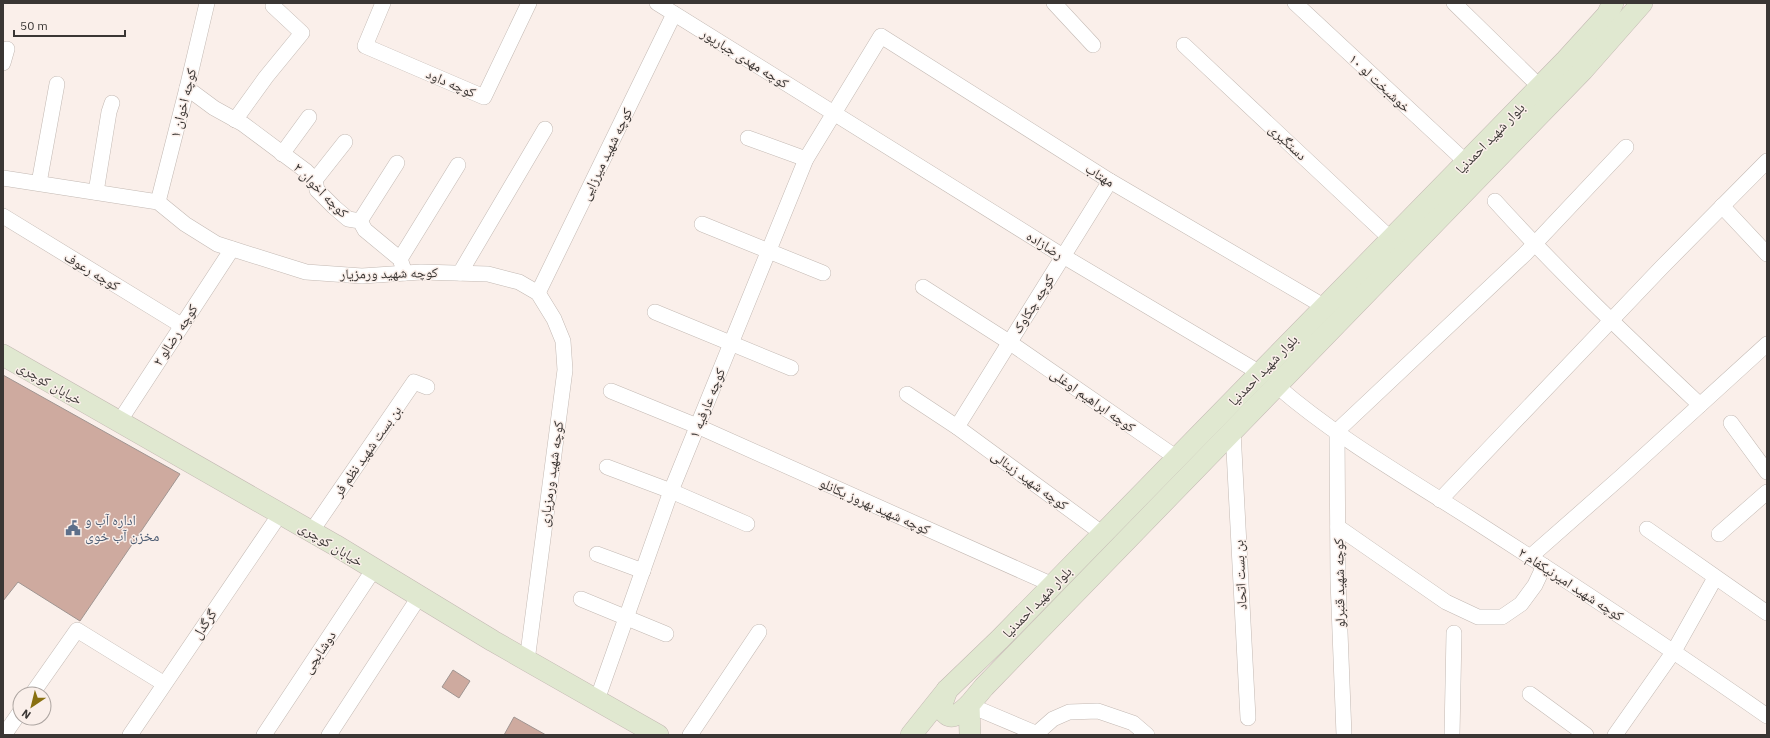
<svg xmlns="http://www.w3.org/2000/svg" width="1770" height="738" font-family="'IBM Plex Sans','Noto Naskh Arabic',sans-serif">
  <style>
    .building { fill: #ceaa9f; stroke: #a09591 }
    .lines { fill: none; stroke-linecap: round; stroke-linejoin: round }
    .minor-casing { stroke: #c3b9b3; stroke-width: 16 }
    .secondary-casing { stroke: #c3b9b3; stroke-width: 22 }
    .minor { stroke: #fff; stroke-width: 15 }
    .secondary { stroke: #e0e8d0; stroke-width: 21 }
    .labels { text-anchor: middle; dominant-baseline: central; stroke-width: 3; stroke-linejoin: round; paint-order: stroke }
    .street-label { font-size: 14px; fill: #3a3634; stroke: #faefea }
    .service-label { font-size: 14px; fill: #4e5e75; stroke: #faefea; text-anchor: start }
  </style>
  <rect width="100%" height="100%" fill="#faefea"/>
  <g class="building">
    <polygon points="3,375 180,474 80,621 18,582 3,601"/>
    <polygon points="453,670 470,681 459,698 442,687"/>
    <polygon points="514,717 546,735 504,735"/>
  </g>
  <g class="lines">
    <g class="minor-casing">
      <g id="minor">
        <polyline points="383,3 365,46 484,97 529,3"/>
        <polyline points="657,3 1063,256 1260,373"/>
        <polyline points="1054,3 1093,45"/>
        <polyline points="1295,3 1466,162"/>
        <polyline points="1454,3 1540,87"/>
        <polyline points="1184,45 1391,239"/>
        <polyline points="3,63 7,49"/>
        <polyline points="187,88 214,108 243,124 306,171 315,180 317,190 334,207 348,219 360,221 365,230 400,259 405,273"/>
        <polyline points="235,120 266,77 302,33 273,6 274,3"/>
        <polyline points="748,138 806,159"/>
        <polyline points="282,154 309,117"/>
        <polyline points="3,178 158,202 185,224 217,244 306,272 362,276 421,272 488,274 519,282 538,293 554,319 563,341 565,370 527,661"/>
        <polyline points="315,180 345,142"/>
        <polyline points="39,183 57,84"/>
        <polyline points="96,192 109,112 112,103"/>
        <path d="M1495,201c65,72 135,138 205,204"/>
        <polyline points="158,202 187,88 207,3"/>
        <polyline points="1722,206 1767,254"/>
        <polyline points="3,216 181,325"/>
        <polyline points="360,221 397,163"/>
        <polyline points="702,224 823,273"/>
        <polyline points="400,259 458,165"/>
        <polyline points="460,273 545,129"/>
        <polyline points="923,287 1009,342 1177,458"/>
        <polyline points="538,293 674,14"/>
        <polyline points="655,312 791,368"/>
        <path d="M1277,386c60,52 132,93 199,136 98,63 195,127 291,194"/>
        <polyline points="611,391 697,426 1053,585"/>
        <polyline points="907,394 957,427 1103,534"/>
        <polyline points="119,422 232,249"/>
        <polyline points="1731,423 1767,472"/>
        <polyline points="957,427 1110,181"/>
        <polyline points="1233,431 1248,718"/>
        <polyline points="607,467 671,491 747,524"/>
        <polyline points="1440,500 1662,267 1767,161"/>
        <polyline points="1338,527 1446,602 1478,617 1502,617 1521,604 1535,585 1544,566"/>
        <polyline points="1647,529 1767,613"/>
        <polyline points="311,532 414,382 427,387"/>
        <polyline points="1719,534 1767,492"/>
        <polyline points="597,554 643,571"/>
        <polyline points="1530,557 1622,476 1767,344"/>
        <polyline points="581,599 666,634"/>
        <polyline points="32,694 77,630 163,683"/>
        <polyline points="1530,694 1586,735"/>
        <polyline points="597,700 671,491 806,159 881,36 1110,181 1325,307"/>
        <polyline points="969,705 1040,735"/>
        <polyline points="1036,734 1053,719 1069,712 1098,711 1133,723 1147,735"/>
        <polyline points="4,735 20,712"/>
        <polyline points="130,735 280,514"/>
        <polyline points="264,735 374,569"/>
        <polyline points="329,735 419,597"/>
        <polyline points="690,735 759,632"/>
        <polyline points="1344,735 1338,580 1337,431 1525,254 1626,147"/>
        <polyline points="1452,735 1454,633"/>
        <polyline points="1615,735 1674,651 1715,578"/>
      </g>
    </g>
    <g class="secondary-casing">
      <g id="secondary">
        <polyline points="3,355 335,545 493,641 658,735"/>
        <path d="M947,690l-6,17c9,16 17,8 28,-2"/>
        <polyline points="911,735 947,690 1000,639 1566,60 1607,15 1613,3"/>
        <polyline points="970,735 969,705 984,687 1583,70 1642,3"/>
      </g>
    </g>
    <use href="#minor" class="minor"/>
    <use href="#secondary" class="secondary"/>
  </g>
  <defs>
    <g id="civic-bare" transform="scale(1.2)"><path d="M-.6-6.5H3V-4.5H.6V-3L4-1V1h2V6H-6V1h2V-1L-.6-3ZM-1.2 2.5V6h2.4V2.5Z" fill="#5c6f8a" stroke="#faefea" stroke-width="2.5" paint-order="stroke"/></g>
  </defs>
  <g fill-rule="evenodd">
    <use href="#civic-bare" x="73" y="528"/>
  </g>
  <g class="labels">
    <g class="street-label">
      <text transform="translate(745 58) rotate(32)">کوچه مهدی جبارپور</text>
      <text transform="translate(451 83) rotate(23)">کوچه داود</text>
      <text transform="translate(1380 83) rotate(43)">خوشبخت لو ۱۰</text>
      <text transform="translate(183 103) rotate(-76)">کوچه اخوان ۱</text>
      <text transform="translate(1490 138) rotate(-46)">بلوار شهید احمدنیا</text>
      <text transform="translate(1288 142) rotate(43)">دستگیری</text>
      <text transform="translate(606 154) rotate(-64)">کوچه شهید میرزایی</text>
      <text transform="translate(1100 175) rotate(32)">مهتاب</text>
      <text transform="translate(321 190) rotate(45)">کوچه اخوان ۲</text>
      <text transform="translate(1045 245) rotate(32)">رضازاده</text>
      <text transform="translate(92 271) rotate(31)">کوچه رعوف</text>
      <text transform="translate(389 273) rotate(-1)">کوچه شهید ورمزیار</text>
      <text transform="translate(1033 304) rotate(-58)">کوچه چکاوک</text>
      <text transform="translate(175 335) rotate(-57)">کوچه رضالو ۲</text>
      <text transform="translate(1263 370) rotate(-46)">بلوار شهید احمدنیا</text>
      <text transform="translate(50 383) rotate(30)">خیابان کوچری</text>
      <text transform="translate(1093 400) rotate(35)">کوچه ابراهیم اوغلی</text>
      <text transform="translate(707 403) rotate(-68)">کوچه عارفیه ۱</text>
      <text transform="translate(367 451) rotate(-55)">بن بست شهید نظم فر</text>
      <text transform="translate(551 474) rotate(-82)">کوچه شهید ورمزیاری</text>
      <text transform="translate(1030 480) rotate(36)">کوچه شهید زینالی</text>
      <text transform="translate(875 506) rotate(24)">کوچه شهید بهروز یکانلو</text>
      <text transform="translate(331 544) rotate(31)">خیابان کوچری</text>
      <text transform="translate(1240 575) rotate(-93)">بن بست اتحاد</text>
      <text transform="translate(1339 583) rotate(-91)">کوچه شهید قنبرلو</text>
      <text transform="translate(1571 584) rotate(33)">کوچه شهید امیرنیکفام ۲</text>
      <text transform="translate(1037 602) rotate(-46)">بلوار شهید احمدنیا</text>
      <text transform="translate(204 624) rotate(-56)">گرگدل</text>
      <text transform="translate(319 652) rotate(-56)">دوشابچی</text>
    </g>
    <g class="service-label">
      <text x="85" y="520">اداره آب و<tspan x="85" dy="16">مخزن آب خوی</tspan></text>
    </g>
  </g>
  <rect width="1770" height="738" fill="none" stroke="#3a3634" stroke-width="8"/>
  <g transform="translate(32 706) rotate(215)"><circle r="19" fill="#faefea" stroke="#ada5a1"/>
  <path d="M0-3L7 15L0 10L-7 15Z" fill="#897011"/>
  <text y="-6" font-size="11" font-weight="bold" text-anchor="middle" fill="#3a3634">N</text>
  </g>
  <path d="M14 30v6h111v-6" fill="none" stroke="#3a3634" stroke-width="2"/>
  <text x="20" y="30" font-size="12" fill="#3a3634" stroke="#faefea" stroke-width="3" paint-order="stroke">50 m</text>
</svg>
